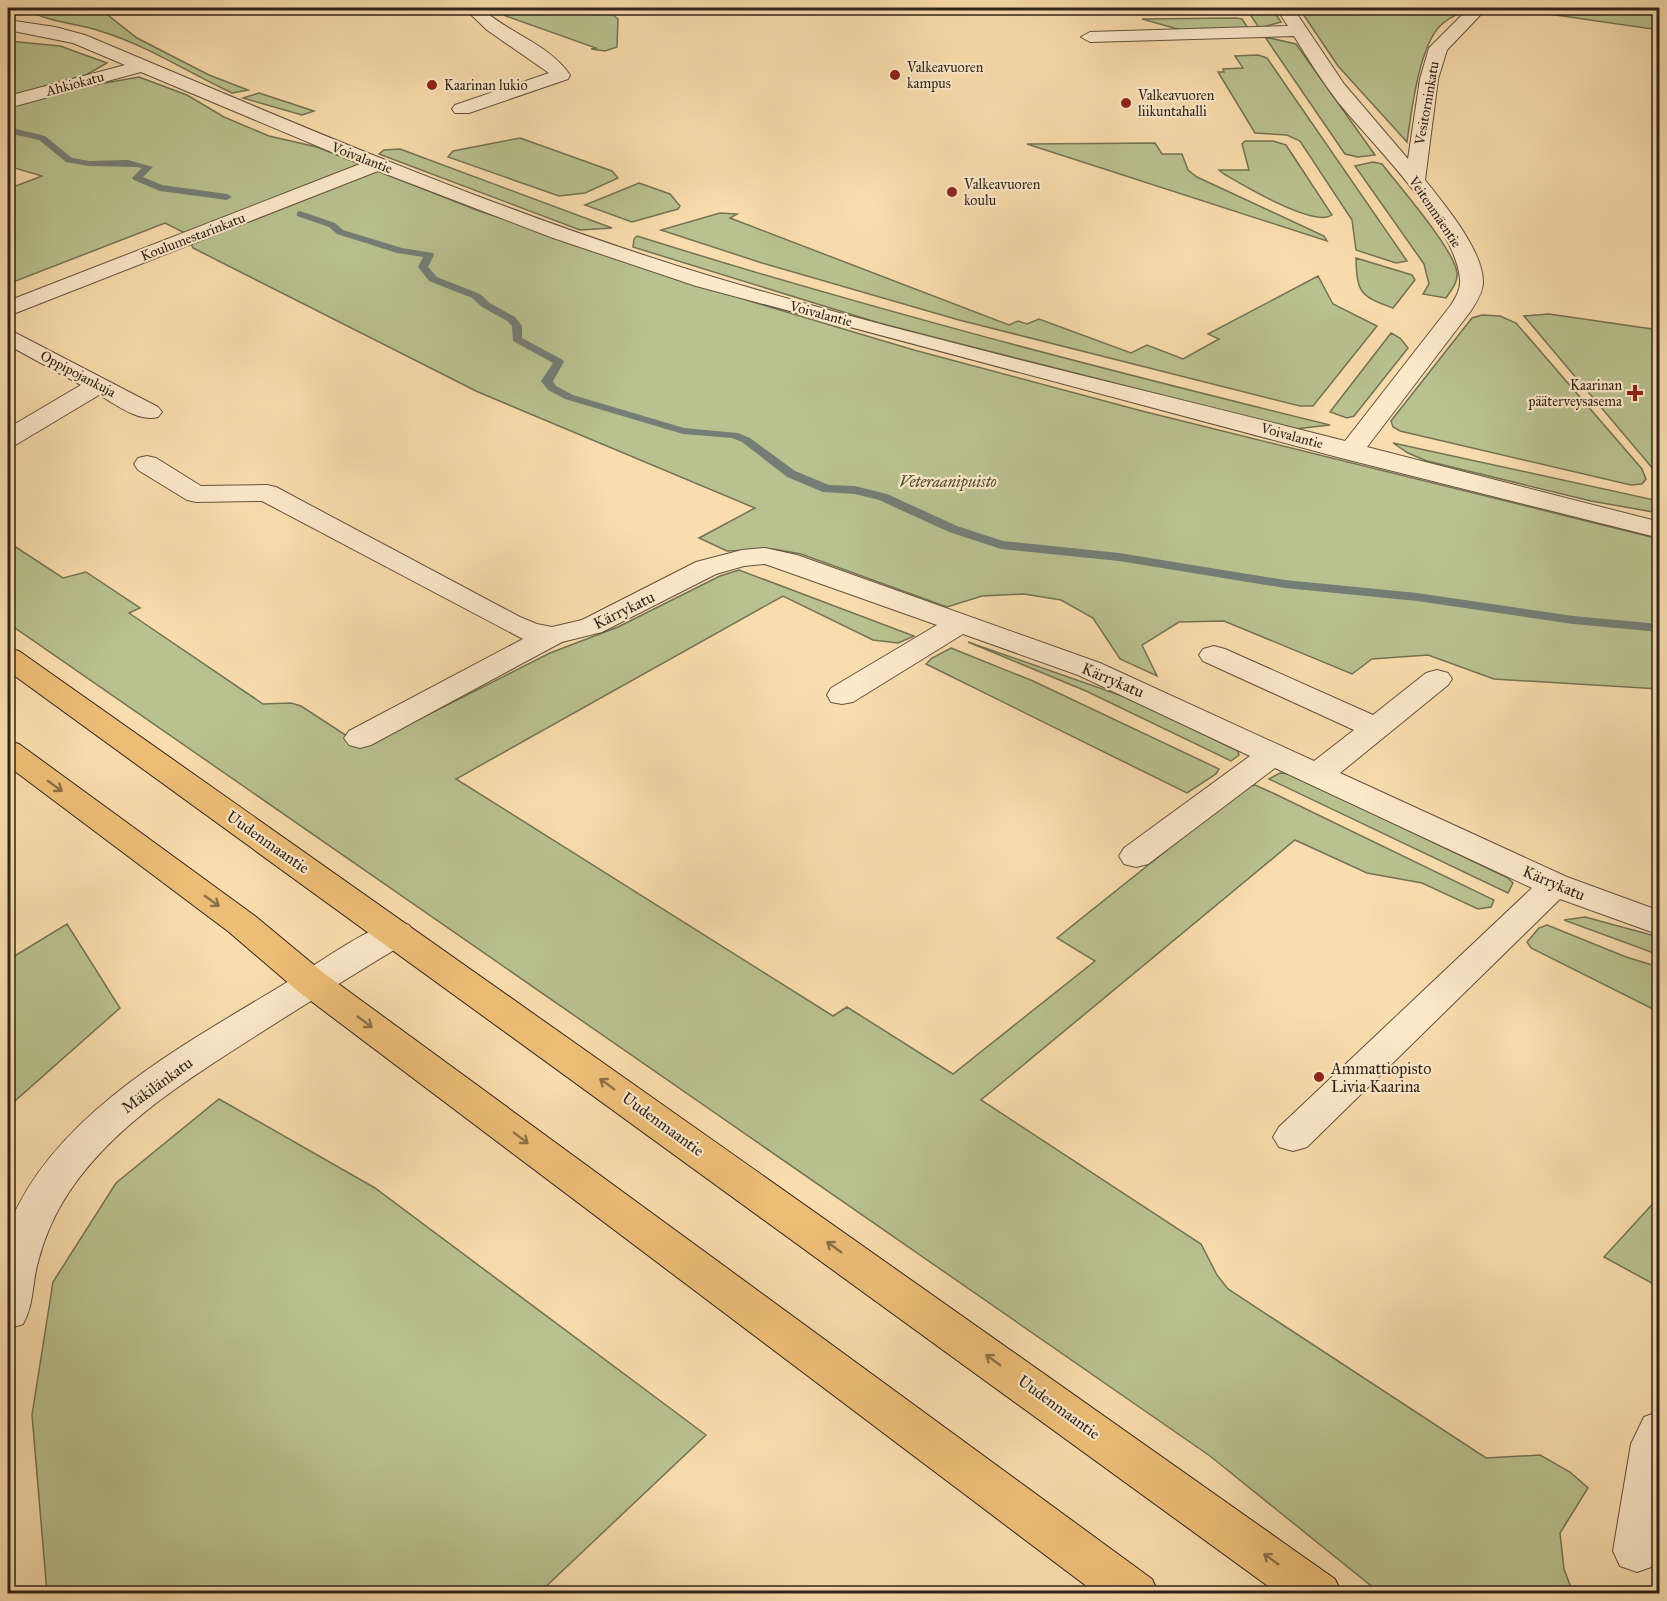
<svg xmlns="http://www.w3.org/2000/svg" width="1667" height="1601" viewBox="0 0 1667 1601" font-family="'IM FELL Great Primer',serif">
	<rect width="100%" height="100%" fill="#faddae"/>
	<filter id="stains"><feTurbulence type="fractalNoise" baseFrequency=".00333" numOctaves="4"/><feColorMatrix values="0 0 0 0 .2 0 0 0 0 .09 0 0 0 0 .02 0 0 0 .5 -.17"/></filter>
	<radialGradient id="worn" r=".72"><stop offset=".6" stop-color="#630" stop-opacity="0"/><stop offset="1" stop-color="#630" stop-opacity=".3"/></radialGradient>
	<path fill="#b9c28f" stroke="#747255" stroke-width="1.5" d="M 25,8 L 99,8 L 137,38 L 209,75 L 248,90 L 232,93 C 189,73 148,46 103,32 C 79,23 46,23 25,8 Z
		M 492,8 L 604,8 L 618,19 L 617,47 L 605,51 L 591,49 L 596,48 L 506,16 Z
		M 1246,8 L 1273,10 L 1281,22 L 1259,28 Z
		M 1299,8 L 1469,8 C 1460,13 1448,18 1441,25 C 1419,45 1411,114 1407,142 L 1338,66 Z
		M 1507,8 L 1659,8 L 1659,30 Z
		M 1236,18 L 1242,19 L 1248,28 L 1181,30 L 1142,19 Z
		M 1265,37 L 1296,44 L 1375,155 L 1358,157 L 1345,154 Z
		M 8,41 L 60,46 L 107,63 L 86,75 L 8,97 Z
		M 1258,55 L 1267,58 L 1407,261 L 1396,263 L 1356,250 L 1352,220 L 1300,141 L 1287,135 L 1255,133 L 1218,72 L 1224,72 L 1223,69 L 1243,68 L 1235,56 Z
		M 139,77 L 187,95 L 224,117 L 269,136 L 317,147 L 479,211 L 753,302 L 914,350 L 1142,411 L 1659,539 L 1659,689 L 1494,679 L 1428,655 L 1372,659 L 1352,674 L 1224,621 L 1179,622 L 1142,645 L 1157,676 L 1120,659 L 1093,618 L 1061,600 L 1024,594 L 982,596 L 947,607 L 801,554 L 773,549 L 727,551 L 699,538 L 755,508 L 478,392 L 193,248 L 185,233 L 165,223 L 8,284 L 8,186 L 13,187 L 42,176 L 8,166 L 8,107 L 71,89 Z
		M 259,93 L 314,111 L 302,115 L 243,98 Z
		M 520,138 L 612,171 L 618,178 L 585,193 L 559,196 L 448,157 L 453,151 Z
		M 1245,141 L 1273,141 L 1286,145 L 1332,215 C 1314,228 1243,185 1224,174 L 1219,170 L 1249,170 L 1242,144 Z
		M 1155,143 L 1162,154 L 1182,154 L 1188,170 L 1197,177 L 1324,236 L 1327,241 L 1027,144 Z
		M 400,149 L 612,228 L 580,230 L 379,154 L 384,150 Z
		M 1373,162 L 1382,164 C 1398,185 1455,250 1457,273 C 1458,283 1451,290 1446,298 L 1423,294 L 1429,284 L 1424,264 L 1355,166 Z
		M 639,183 L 670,194 L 680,206 L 678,209 L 632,222 L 585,205 Z
		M 720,213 L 737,214 L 730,218 L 1009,325 L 1018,321 L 1027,324 L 1039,319 L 1131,353 L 1147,345 L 1183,359 L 1219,339 L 1208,334 L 1318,276 L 1333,304 L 1377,326 L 1313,406 L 1300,406 L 959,320 L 762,263 L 661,230 Z
		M 637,236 C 866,308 1098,368 1330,425 L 1295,429 L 879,323 L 633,247 L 634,239 Z
		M 1356,258 L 1412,275 L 1415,280 L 1393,308 C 1359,296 1357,292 1356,258 Z
		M 1549,314 L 1659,330 L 1659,476 L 1524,316 Z
		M 1482,315 L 1500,316 L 1516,323 L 1642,469 L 1646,479 L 1642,484 L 1631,485 L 1400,431 L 1393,427 L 1391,421 L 1472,318 Z
		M 1391,333 L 1400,338 L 1408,348 L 1354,416 L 1347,418 L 1330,412 Z
		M 1393,443 L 1659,501 L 1659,513 L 1591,501 L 1427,461 L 1408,453 Z
		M 8,542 L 63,578 L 86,572 L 140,608 L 129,613 L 263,704 L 291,703 L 301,706 L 353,740 L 378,740 L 550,653 L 618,627 L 720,576 L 739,570 L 914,636 L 898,643 L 873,640 L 783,596 L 456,779 L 833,1016 L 847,1007 L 953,1074 L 1095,961 L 1057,938 L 1246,787 L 1255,785 L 1275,794 L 1494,900 L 1491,907 L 1478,909 L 1422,883 L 1367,873 L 1295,840 L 981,1100 L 1201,1244 L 1217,1275 L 1228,1289 L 1486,1458 L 1540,1455 L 1570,1472 L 1588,1488 L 1560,1533 L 1564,1569 L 1573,1593 L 1380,1593 L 1210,1456 L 8,623 Z
		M 968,642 L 1131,699 L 1238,751 L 1239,755 L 1231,761 L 1086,691 Z
		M 951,648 L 1033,681 L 1219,769 L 1216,774 L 1187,793 L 926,664 L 932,658 Z
		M 1280,773 L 1290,774 L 1508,878 L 1513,883 L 1508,893 L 1269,779 Z
		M 1585,917 L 1659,937 L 1659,955 L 1564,920 Z
		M 67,924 L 120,1008 L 8,1107 L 8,960 Z
		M 1547,925 L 1626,957 L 1659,967 L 1659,1012 L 1531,948 L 1527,942 L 1539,928 Z
		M 219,1099 L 375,1188 L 706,1435 L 539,1593 L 47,1593 L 32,1415 L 53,1282 L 116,1183 Z
		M 1659,1197 L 1659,1287 L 1604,1257 Z"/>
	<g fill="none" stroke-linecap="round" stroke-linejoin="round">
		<path fill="#747e77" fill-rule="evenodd" d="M 8,127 L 45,136 L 72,158 L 89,161 L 128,160 L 153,167 L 143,177 L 162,185 L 227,194 L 232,197 L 227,200 L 160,191 L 134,180 L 132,178 L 142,168 L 137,167 L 89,166 L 66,162 L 39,140 L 8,133 Z
			M 300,211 L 335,223 L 343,230 L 402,248 L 433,253 L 434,255 L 428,267 L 437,277 L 480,294 L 490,303 L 515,317 L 522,326 L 522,338 L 563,360 L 564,362 L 553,381 L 556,386 L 573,395 L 684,428 L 738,433 L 750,438 L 795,471 L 829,485 L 855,486 L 887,494 L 957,526 L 1003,541 L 1119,553 L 1285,580 L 1417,593 L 1573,616 L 1660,624 L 1660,632 L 1573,624 L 1417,601 L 1285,588 L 1119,561 L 1001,549 L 949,532 L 879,500 L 855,494 L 823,492 L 787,477 L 742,442 L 732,438 L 683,434 L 565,399 L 548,390 L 541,381 L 553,363 L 513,341 L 512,326 L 507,321 L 482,307 L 472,298 L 429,281 L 418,267 L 423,257 L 397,253 L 337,234 L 329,227 L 297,216 L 297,212 Z"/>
		<defs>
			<path id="minor" d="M 464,8 L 481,8 C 508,33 549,44 570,75 L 568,79 L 469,113 L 455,113 L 452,109 L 455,105 L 549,73 L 487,30 Z
				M 1276,8 L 1293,8 L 1344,84 L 1408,159 L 1420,79 L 1429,48 L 1469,8 L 1487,8 L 1447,50 L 1438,79 L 1425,180 C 1444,204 1483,250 1483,282 C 1483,292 1476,303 1470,312 L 1367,447 L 1660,522 L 1660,538 L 1341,458 L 696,286 L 553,238 L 378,171 L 8,316 L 8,301 L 360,164 L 141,72 L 8,108 L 8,96 L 125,65 L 73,43 L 8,30 L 8,20 L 55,27 L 85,35 C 292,122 498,212 713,277 C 921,339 1134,387 1345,441 L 1451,305 C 1456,297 1461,289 1460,279 C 1455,224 1373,145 1338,102 C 1322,81 1308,59 1294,36 L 1090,42 L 1081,37 L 1090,32 L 1288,26 Z
				M 8,329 L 158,407 L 162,412 L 158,417 C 138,422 117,405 99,395 L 17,444 L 8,447 L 8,428 L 81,385 L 8,345 Z
				M 147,456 L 156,458 L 201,486 L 267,485 L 276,487 L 520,617 L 537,624 L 552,627 L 582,620 L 696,562 L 742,550 L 765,548 L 797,555 L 1100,663 L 1314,761 L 1354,730 L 1203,661 L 1199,655 L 1203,649 L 1214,646 L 1225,649 L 1373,715 L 1426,673 L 1437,670 L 1448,673 L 1452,679 L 1448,685 L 1340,773 L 1567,877 L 1660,911 L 1660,935 L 1560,899 L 1307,1147 L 1293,1151 L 1279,1147 L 1273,1137 L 1279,1127 L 1532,888 L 1275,768 L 1148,864 L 1136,867 L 1124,864 L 1119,856 L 1124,848 L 1250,756 L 1078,675 L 963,634 L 853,702 L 842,704 L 831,702 L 827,695 L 831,688 L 937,625 L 765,564 L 744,566 L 716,574 L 602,632 L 562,642 L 371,745 L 360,748 L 349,745 L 344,738 L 349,731 L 523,639 L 262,501 L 196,502 L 187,500 L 138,470 L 134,464 L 138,458 Z
				M 396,921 L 409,925 L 414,933 L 409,941 C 358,972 307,1003 257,1035 C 190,1078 114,1124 69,1192 C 55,1213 44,1238 38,1262 C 32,1283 34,1305 23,1324 L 8,1329 C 8,1302 2,1243 11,1221 C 59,1109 191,1041 289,981 C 321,962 361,931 396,921 Z
				M 1660,1411 L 1660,1554 L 1654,1566 L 1637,1572 L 1620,1566 L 1613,1551 L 1631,1444 L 1644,1417 Z"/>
			<path id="major" d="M 8,648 L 19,651 L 1335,1579 L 1342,1594 L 1279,1594 L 8,671 Z
				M 8,741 L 19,744 L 255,916 L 325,974 L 1152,1579 L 1159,1594 L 1097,1594 L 299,992 L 229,932 L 8,766 Z"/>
		</defs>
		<use href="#minor" stroke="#625240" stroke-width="2"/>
		<use href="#major" stroke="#30231b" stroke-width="2"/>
		<use href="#minor" fill="#fce9ca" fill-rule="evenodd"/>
		<use href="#major" fill="#edbe77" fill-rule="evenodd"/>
	</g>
	<defs><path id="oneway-shaft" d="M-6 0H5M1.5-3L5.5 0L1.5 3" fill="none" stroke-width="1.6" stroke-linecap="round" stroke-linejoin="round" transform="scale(1.5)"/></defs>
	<g stroke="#8e7049">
		<use href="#oneway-shaft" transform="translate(55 786) rotate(36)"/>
		<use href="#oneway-shaft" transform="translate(212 901) rotate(36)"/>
		<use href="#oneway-shaft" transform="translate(365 1022) rotate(37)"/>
		<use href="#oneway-shaft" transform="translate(607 1084) rotate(-144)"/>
		<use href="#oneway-shaft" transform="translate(521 1138) rotate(37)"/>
		<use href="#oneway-shaft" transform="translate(834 1247) rotate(-144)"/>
		<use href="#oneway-shaft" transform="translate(993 1360) rotate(-144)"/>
		<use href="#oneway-shaft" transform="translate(1271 1559) rotate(-144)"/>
	</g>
	<g fill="#8f2418" stroke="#fce9ca" stroke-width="2">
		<circle cx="895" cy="75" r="6"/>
		<circle cx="432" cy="85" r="6"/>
		<circle cx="1126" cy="103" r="6"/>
		<circle cx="952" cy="192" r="6"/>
		<path d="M1632 384h6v6h6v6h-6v6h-6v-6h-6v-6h6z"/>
		<circle cx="1319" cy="1077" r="6"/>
	</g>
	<g text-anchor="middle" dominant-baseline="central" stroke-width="4.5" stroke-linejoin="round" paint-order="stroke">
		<g font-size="14" fill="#30231b" stroke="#fce9ca" text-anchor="start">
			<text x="907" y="67">Valkeavuoren<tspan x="907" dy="16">kampus</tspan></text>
			<text x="444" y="85">Kaarinan lukio</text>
			<text x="1138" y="95">Valkeavuoren<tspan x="1138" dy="16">liikuntahalli</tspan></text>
			<text x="964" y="184">Valkeavuoren<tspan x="964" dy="16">koulu</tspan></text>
			<text x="1622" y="385" text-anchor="end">Kaarinan<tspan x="1622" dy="16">pääterveysasema</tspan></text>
		</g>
		<g font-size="14" fill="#30231b" stroke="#fce9ca">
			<text transform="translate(75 84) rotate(-15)">Ahkiokatu</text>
			<text transform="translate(1427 103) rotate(-80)">Vesitorninkatu</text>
			<text transform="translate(362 158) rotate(21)">Voivalantie</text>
			<text transform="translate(1435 212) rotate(56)">Veitenmäentie</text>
			<text transform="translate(193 237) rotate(-21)">Koulumestarinkatu</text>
			<text transform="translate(821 314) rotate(15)">Voivalantie</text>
			<text transform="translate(78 374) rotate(28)">Oppipojankuja</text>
			<text transform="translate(1292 436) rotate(15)">Voivalantie</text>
		</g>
		<g font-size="16" font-style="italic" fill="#524b38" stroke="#fce9ca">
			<text x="948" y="481">Veteraanipuisto</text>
		</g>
		<g font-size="16" fill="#30231b" stroke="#fce9ca">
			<text transform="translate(624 610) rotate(-26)">Kärrykatu</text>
			<text transform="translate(1113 680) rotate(23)">Kärrykatu</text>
			<text transform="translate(268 842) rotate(35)">Uudenmaantie</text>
			<text transform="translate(1554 883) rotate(23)">Kärrykatu</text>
			<text transform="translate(157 1085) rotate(-36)">Mäkilänkatu</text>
			<text transform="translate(663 1124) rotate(36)">Uudenmaantie</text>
			<text transform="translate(1059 1407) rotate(36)">Uudenmaantie</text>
		</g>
		<g font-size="16" fill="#30231b" stroke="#fce9ca" text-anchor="start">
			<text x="1331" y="1068">Ammattiopisto<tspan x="1331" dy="18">Livia Kaarina</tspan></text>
		</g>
	</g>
	<rect width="1667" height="1601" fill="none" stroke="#faddae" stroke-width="30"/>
	<rect x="9" y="9" width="1649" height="1583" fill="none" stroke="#30231b" stroke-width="3"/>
	<rect x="15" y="15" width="1637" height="1571" fill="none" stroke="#30231b" stroke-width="1.5"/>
	<rect width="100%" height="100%" filter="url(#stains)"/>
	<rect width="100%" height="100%" fill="url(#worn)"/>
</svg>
